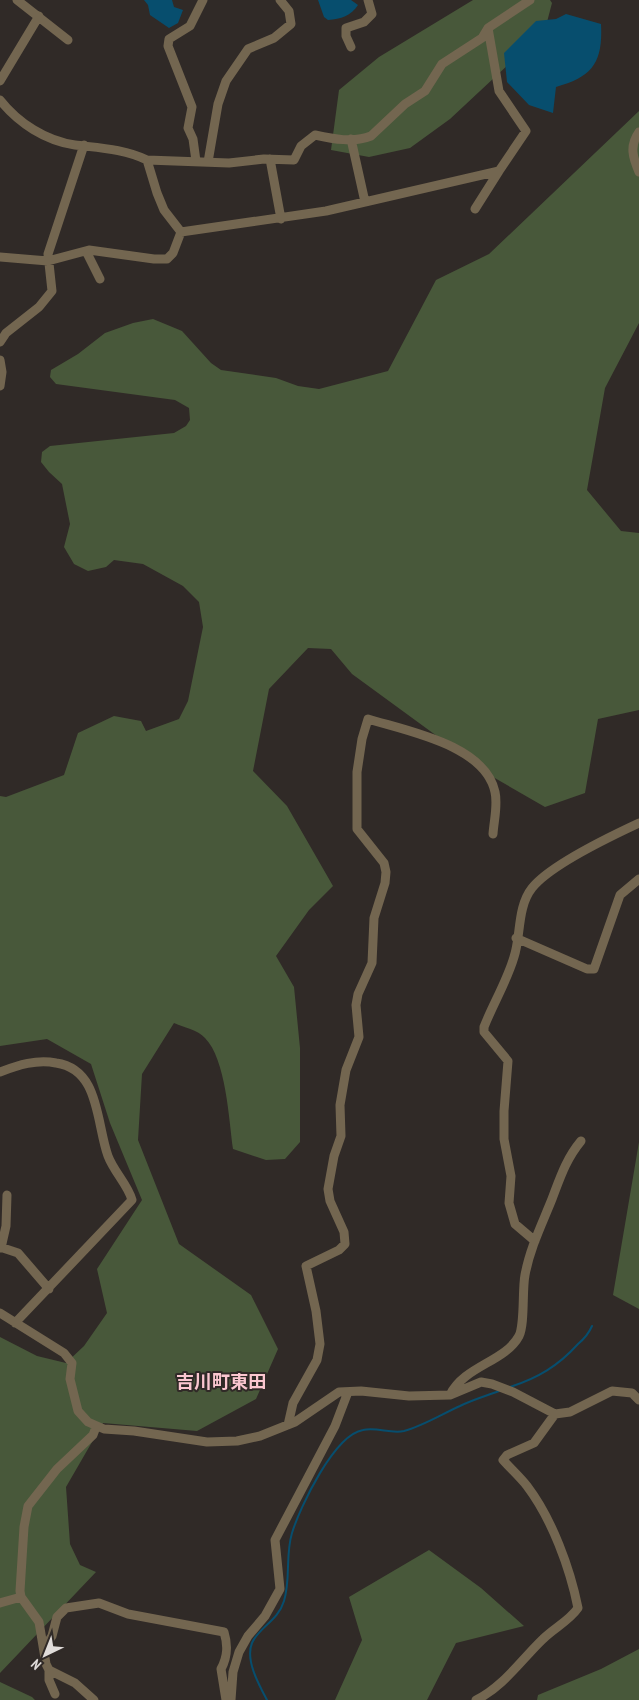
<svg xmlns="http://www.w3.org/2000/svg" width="639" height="1700" viewBox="0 0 639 1700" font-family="'PT Sans Narrow','Noto Sans JP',sans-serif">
	<rect width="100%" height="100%" fill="#302a27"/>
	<path fill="#48583a" d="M 473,0 L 550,0 L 552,3 L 547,22 L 523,51 L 450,119 L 410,148 L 369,157 L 331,150 L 339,90 L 379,57 Z
		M 639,111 L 639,323 L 605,388 L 587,490 L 621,531 L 639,533 L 639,710 L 598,719 L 585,793 L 545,807 L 493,777 L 352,674 L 331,649 L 308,648 L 269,689 L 253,771 L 287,806 L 333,886 L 309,910 L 276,956 L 294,987 L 300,1048 L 300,1142 L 285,1159 L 266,1160 L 233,1149 C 229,1120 226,1059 205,1038 C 198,1030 183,1027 174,1023 L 142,1074 L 138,1140 L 179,1244 L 251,1295 L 278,1349 L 256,1399 L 197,1431 L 103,1423 L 66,1487 L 70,1544 L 80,1565 L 96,1572 L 0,1673 L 0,1337 L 37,1356 L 66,1363 L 84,1346 L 107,1313 L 97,1269 L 142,1200 L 110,1123 L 91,1064 L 47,1039 L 0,1046 L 0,796 L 6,797 L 64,775 L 78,733 L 114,716 L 141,721 L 146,731 L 179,719 L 188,701 L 203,627 L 199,602 L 183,586 L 143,564 L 114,560 L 106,567 L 88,571 L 74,564 L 64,547 L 70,524 L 62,484 L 49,472 L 41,462 L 42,452 L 50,446 L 174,433 L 186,426 L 190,420 L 189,408 L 175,400 L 56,384 L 50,377 L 51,370 L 78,354 L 105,333 L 133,323 L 153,319 L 182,331 L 211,363 L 221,370 L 276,378 L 298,386 L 319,389 L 388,371 L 436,280 L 489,254 Z
		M 639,1142 L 639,1309 L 613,1295 Z
		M 429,1550 L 481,1588 L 524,1626 L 456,1643 L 427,1700 L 335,1700 L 362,1640 L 349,1597 Z
		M 639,1649 L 639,1700 L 537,1700 L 538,1695 L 601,1669 Z
		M 0,1682 L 32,1697 L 35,1700 L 0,1700 Z"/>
	<path fill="#074e6e" d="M 144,0 L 172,0 L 174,7 L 183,10 L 178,23 L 169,28 L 150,15 L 148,5 Z
		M 318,0 L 351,0 L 358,5 C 351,16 341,19 328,20 L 324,17 Z
		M 566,14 L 601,24 C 603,62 593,77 556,87 L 553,113 L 529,105 L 507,82 L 504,53 L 536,21 L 556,19 Z"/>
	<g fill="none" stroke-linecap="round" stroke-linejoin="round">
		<path stroke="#074e6e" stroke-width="2" d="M 510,1387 C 538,1378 558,1366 578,1344 C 584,1339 589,1333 592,1326
			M 267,1700 C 259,1685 245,1660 252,1643 C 259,1627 278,1621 284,1601 C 291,1578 285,1556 292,1533 C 300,1507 334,1435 363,1430 C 377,1427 391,1434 404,1431 C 423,1426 442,1414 460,1406 C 472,1400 486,1396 499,1391"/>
		<path stroke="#736650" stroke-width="9" d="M 17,0 L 68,40
			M 351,47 L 346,36 L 346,28 L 364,22 L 372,14 L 368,0
			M 0,81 L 39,16
			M 0,100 C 18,123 46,141 75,145 C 100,148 125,149 147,160 L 157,193 L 164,210 L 181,232 L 326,211 L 499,171 L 526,131 L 499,91 L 488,28 L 530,0
			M 639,132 C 629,146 633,158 639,172
			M 351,139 L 365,202
			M 270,159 L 281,219
			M 147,160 L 229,163 L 264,159 L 294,160 L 301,146 L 315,135 C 333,139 354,143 371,136 L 405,104 L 425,91 L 442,64 L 482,38 L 488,28
			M 196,161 L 193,139 L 188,128 L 192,107 L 168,46 L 169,39 L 190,26 L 203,0
			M 208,162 L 218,104 L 226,81 L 248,49 L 274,38 L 291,24 L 289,11 L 280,0
			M 475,209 L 499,171
			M 86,251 L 100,279
			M 0,257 L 48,261 L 89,250 L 154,259 L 167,259 L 173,253 L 181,232
			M 0,342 L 6,333 L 39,307 L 52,291 L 48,254 L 84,145
			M 0,360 L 2,372 L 0,386
			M 516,938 L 587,969 L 594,969 L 620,895 L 639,879
			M 0,1072 C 18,1065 37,1059 56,1063 C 100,1069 96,1123 108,1156 C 114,1172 128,1185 132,1200 L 15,1323
			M 535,1241 L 515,1224 L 509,1203 L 511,1176 L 504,1139 L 504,1111 L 508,1061 L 484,1032 L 484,1027 C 493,1004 507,981 514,957 C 521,936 517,907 532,888 C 550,865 611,836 639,823
			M 0,1247 L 18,1253 L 49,1289
			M 1,1248 L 6,1226 L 7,1195
			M 0,1313 L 64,1353 L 72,1363 L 70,1379 L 78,1411 L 88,1422 L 104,1429 L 134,1431 L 207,1442 L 237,1441 L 260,1436 L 295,1422 L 339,1392 L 361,1391 L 409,1396 L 450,1395 L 481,1382 L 492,1384 L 513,1392 L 555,1414 L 570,1412 L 612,1391 L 632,1393 L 639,1400
			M 450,1395 C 464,1366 505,1362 519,1336 C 525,1324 522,1290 525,1275 C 530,1248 542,1224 552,1199 C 560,1178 566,1159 581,1141
			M 288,1425 L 293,1403 L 317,1360 L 320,1344 L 316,1311 L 306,1266 L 339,1250 L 345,1244 L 344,1232 L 330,1201 L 328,1189 L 334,1156 L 341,1136 L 340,1105 L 346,1070 L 359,1037 L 356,1005 L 358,994 L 372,963 L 374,918 L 385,883 L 386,872 L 384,863 L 357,829 L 357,772 L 362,739 L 368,719 C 407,731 485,745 495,792 C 498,805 494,820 493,834
			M 0,1603 L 21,1597
			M 44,1648 L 52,1636 L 57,1617 L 66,1608 L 99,1603 L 128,1614 L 224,1632 C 228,1645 228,1656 221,1669 L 226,1700
			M 49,1670 L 49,1680 L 55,1694
			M 94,1700 L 75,1683 L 49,1670 L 46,1664 L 39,1622 L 21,1597 L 20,1591 L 24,1527 L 28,1506 L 57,1469 L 93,1435 L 96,1427
			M 231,1700 L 233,1672 L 239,1652 L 248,1636 L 265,1616 L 280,1589 L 275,1540 L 335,1426 L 348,1392
			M 476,1700 C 503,1687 522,1659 543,1639 C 554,1628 569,1621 578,1608 C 570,1568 552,1519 527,1486 C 520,1477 511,1469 503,1460 L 507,1455 L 534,1443 L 555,1414"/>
	</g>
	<g text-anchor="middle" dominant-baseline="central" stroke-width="4" stroke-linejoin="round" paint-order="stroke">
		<g font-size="18" font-weight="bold" fill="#fac6cf" stroke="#302a27">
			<text x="221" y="1381">吉川町東田</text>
		</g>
	</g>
	<g transform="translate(45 1655) rotate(223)" stroke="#302a27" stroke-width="4" paint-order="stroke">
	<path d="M0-4L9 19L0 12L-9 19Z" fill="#e0dcda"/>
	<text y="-8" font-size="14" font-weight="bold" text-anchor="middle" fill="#e0dcda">N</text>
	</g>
</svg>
